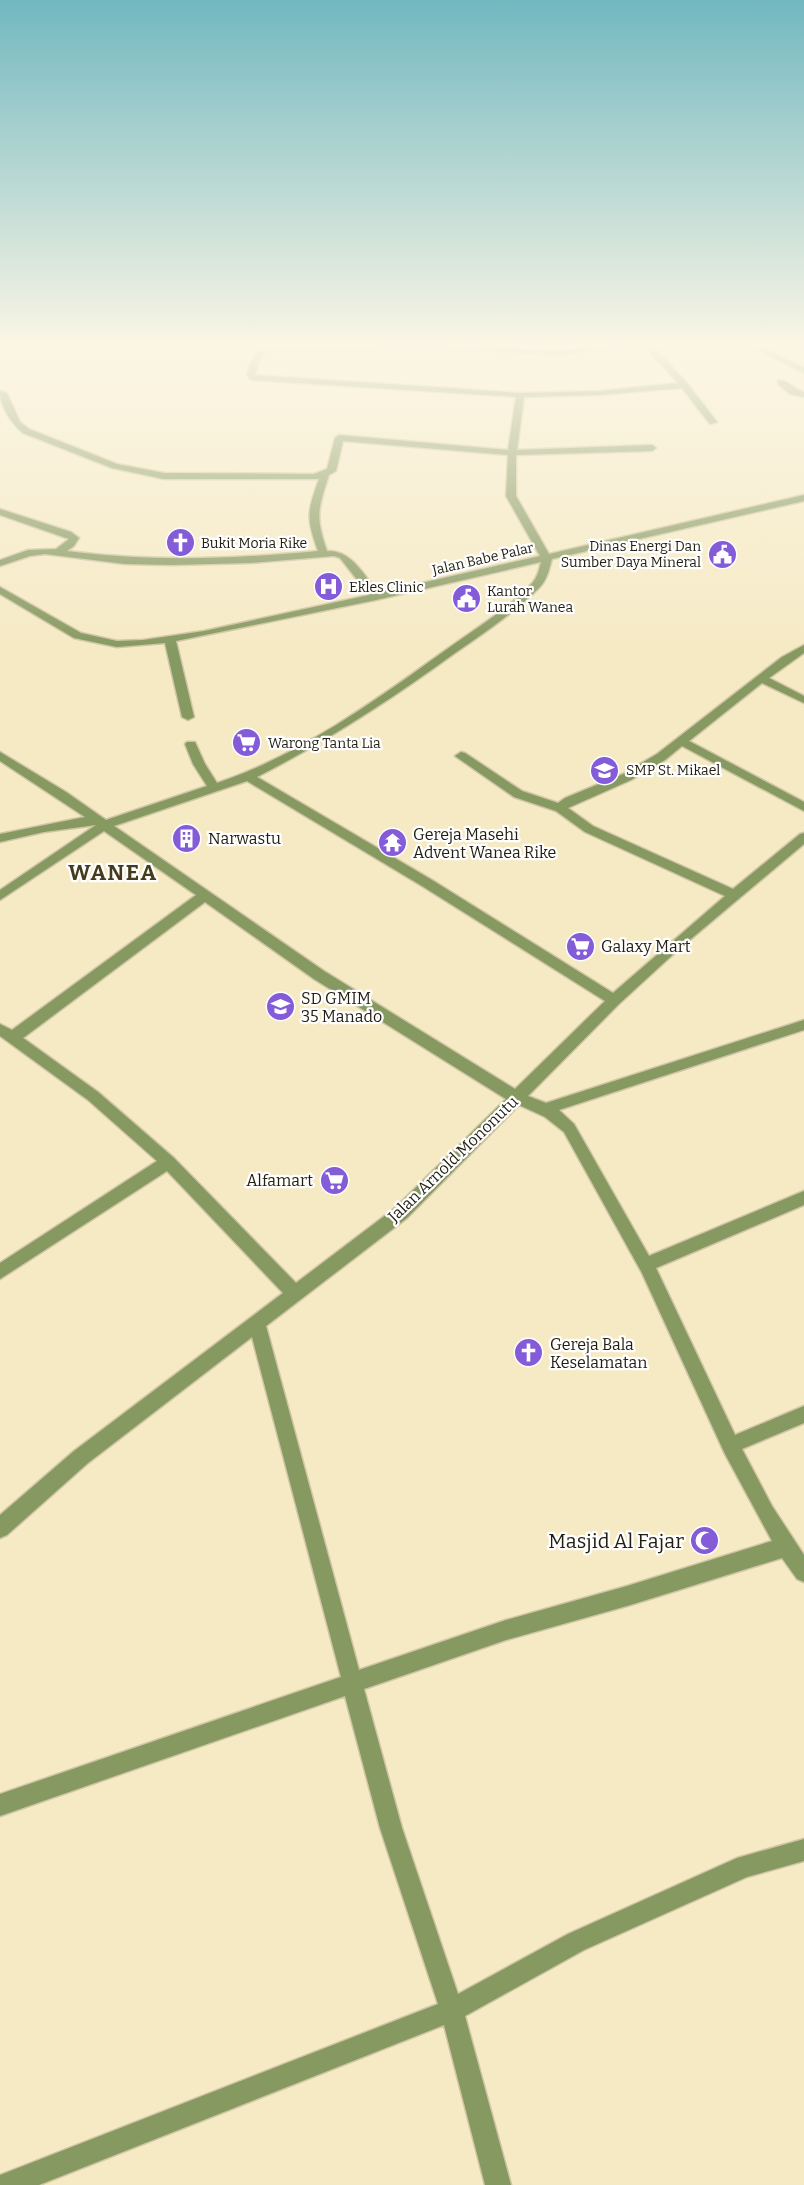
<svg xmlns="http://www.w3.org/2000/svg" width="804" height="2185" viewBox="0 0 804 2185" font-family="Bitter,serif">
	<rect width="100%" height="100%" fill="#f6eac5"/>
	<g fill="none" stroke-linecap="round" stroke-linejoin="round">
		<defs>
			<path id="minor" d="M 264,345 L 452,345 L 558,351 L 612,345 L 642,345 L 558,355 L 441,349 L 267,350 L 259,362 L 255,375 L 520,393 L 600,391 L 678,383 L 643,345 L 652,345 L 687,383 L 717,422 L 710,424 L 682,388 L 600,395 L 524,397 L 517,450 L 652,445 L 656,448 L 652,451 L 516,455 L 516,496 L 549,554 L 804,495 L 804,501 L 552,559 C 549,570 547,580 539,588 C 514,613 484,633 455,653 C 392,699 327,741 257,777 L 432,880 L 613,993 L 725,896 L 585,832 L 556,811 L 514,797 L 455,756 L 461,752 L 465,753 L 522,791 L 558,803 L 565,798 L 623,774 L 657,754 L 782,657 L 804,645 L 804,653 L 769,678 L 804,696 L 804,703 L 762,683 L 689,741 L 804,802 L 804,811 L 682,746 L 665,760 L 631,780 L 568,808 L 593,826 L 733,889 L 800,834 L 804,833 L 804,844 L 679,949 L 619,1004 L 528,1096 L 546,1103 L 804,1020 L 804,1030 L 559,1110 L 574,1124 L 649,1256 L 804,1191 L 804,1205 L 656,1268 L 735,1435 L 804,1406 L 804,1423 L 742,1449 L 772,1506 L 804,1555 L 804,1582 L 797,1579 L 782,1558 L 627,1606 L 506,1640 L 364,1689 L 402,1828 L 458,1994 L 568,1934 L 737,1858 L 804,1839 L 804,1861 L 747,1877 L 584,1950 L 465,2016 L 511,2185 L 485,2185 L 444,2025 L 39,2185 L 0,2185 L 0,2175 L 438,2004 L 380,1828 L 345,1696 L 0,1816 L 0,1794 L 341,1677 L 252,1337 L 88,1463 L 7,1535 L 0,1538 L 0,1515 L 74,1451 L 283,1293 L 167,1171 L 0,1279 L 0,1263 L 157,1161 L 88,1100 L 0,1036 L 0,1024 L 12,1030 L 196,895 L 104,831 L 0,900 L 0,890 L 96,825 L 44,832 L 0,842 L 0,834 L 85,817 L 0,761 L 0,752 L 66,792 L 106,820 L 207,786 L 193,764 L 185,744 L 187,742 L 195,742 L 205,764 L 217,783 C 301,755 379,698 450,647 C 476,628 511,607 533,582 C 538,576 539,569 541,562 L 376,600 L 176,641 L 194,717 L 188,720 L 182,717 L 165,643 L 117,647 L 74,638 L 0,594 L 0,587 L 81,633 L 117,641 L 143,640 L 204,631 L 369,595 L 340,558 L 334,556 L 250,563 L 171,565 L 125,564 L 45,554 L 30,556 L 0,566 L 0,560 L 28,550 L 56,549 L 69,539 L 0,515 L 0,509 L 71,532 L 79,538 L 74,546 L 67,551 C 154,562 231,559 318,551 C 306,518 307,512 319,479 L 164,479 L 112,468 L 23,433 C 11,423 0,406 0,391 L 7,393 L 20,422 L 29,429 L 117,464 L 164,473 L 314,474 L 327,469 L 335,438 L 339,435 L 508,450 L 516,397 L 251,380 L 247,375 C 250,363 254,353 264,345 ZM 343,441 L 508,455 L 506,496 L 540,556 L 378,593 C 365,576 351,549 327,551 C 315,516 318,509 329,475 L 336,471 ZM 247,781 L 422,886 L 605,1001 L 515,1089 L 324,971 L 114,826 ZM 205,902 L 314,979 L 506,1099 L 395,1208 L 296,1283 L 174,1158 L 98,1092 L 23,1038 ZM 519,1105 L 545,1117 L 564,1132 L 642,1273 L 725,1454 L 772,1541 L 627,1586 L 506,1620 L 359,1670 L 266,1326 L 407,1218 Z
				M 747,345 L 758,345 L 804,368 L 804,373 Z
				M 778,380 C 787,379 795,390 804,392 L 804,397 L 790,394 L 778,384 Z"/>
		</defs>
		<use href="#minor" stroke="#d0c5a4" stroke-width="3"/>
		<use href="#minor" fill="#869961" fill-rule="evenodd"/>
	</g>
	<linearGradient id="sky" x2="0" y2="1"><stop stop-color="#72b8c0"/><stop offset="0.53" stop-color="#fbf6e5"/><stop offset="1" stop-color="#fbf6e5" stop-opacity="0"/></linearGradient>
	<rect width="804" height="651" fill="url(#sky)"/>
	<defs>
		<symbol id="church-disc" viewBox="-11 -11 22 22"><circle r="9.5" fill="#845cd7" stroke="#fff"/><path d="M-1.2-6h2.4v3.5h3.3v2.4h-3.3V6h-2.4V-.1h-3.3v-2.4h3.3Z" fill="#fff"/></symbol>
		<symbol id="civic-disc" viewBox="-11 -11 22 22"><circle r="9.5" fill="#845cd7" stroke="#fff"/><path d="M-.6-6.5H3V-4.5H.6V-3L4-1V1h2V6H-6V1h2V-1L-.6-3ZM-1.2 2.5V6h2.4V2.5Z" fill="#fff"/></symbol>
		<symbol id="hospital-disc" viewBox="-11 -11 22 22"><circle r="9.5" fill="#845cd7" stroke="#fff"/><path d="M-5-5h3v3.5h4V-5h3V5h-3V1.5h-4V5h-3Z" fill="#fff"/></symbol>
		<symbol id="supermarket-disc" viewBox="-11 -11 22 22"><circle r="9.5" fill="#845cd7" stroke="#fff"/><path d="M-6-5.5h2.5l.6 2H6L4.5 2H-2.5L-4.4-4H-6ZM-1.5 3.2a1.3 1.3 0 1 0 .1 0ZM3 3.2a1.3 1.3 0 1 0 .1 0Z" fill="#fff"/></symbol>
		<symbol id="school-disc" viewBox="-11 -11 22 22"><circle r="9.5" fill="#845cd7" stroke="#fff"/><path d="M0-5L7-2L0 1L-7-2ZM-4 1L0 2.5L4 1V4Q0 6-4 4Z" fill="#fff"/></symbol>
		<symbol id="building-disc" viewBox="-11 -11 22 22"><circle r="9.5" fill="#845cd7" stroke="#fff"/><path d="M-4-6H4V6H1V3H-1V6H-4ZM-2.5-4.3h1.7v1.8h-1.7ZM.8-4.3h1.7v1.8H.8ZM-2.5-1h1.7V.8h-1.7ZM.8-1h1.7V.8H.8Z" fill="#fff"/></symbol>
		<symbol id="temple-disc" viewBox="-11 -11 22 22"><circle r="9.5" fill="#845cd7" stroke="#fff"/><path d="M0-6L5-2H3V0L6.5 2.5H4V6H1.5V3h-3V6H-4V2.5H-6.5L-3 0V-2H-5Z" fill="#fff"/></symbol>
		<symbol id="mosque-disc" viewBox="-11 -11 22 22"><circle r="9.5" fill="#845cd7" stroke="#fff"/><path d="M3.5-4.9A6 6 0 1 0 3.5 4.9A5 5 0 1 1 3.5-4.9Z" fill="#fff"/></symbol>
	</defs>
	<g fill-rule="evenodd">
		<use href="#church-disc" x="164" y="526" width="33" height="33"/>
		<use href="#civic-disc" x="706" y="538" width="33" height="33"/>
		<use href="#hospital-disc" x="312" y="570" width="33" height="33"/>
		<use href="#civic-disc" x="450" y="582" width="33" height="33"/>
		<use href="#supermarket-disc" x="230" y="726" width="33" height="33"/>
		<use href="#school-disc" x="588" y="754" width="33" height="33"/>
		<use href="#building-disc" x="170" y="822" width="33" height="33"/>
		<use href="#temple-disc" x="376" y="826" width="33" height="33"/>
		<use href="#supermarket-disc" x="564" y="930" width="33" height="33"/>
		<use href="#school-disc" x="264" y="990" width="33" height="33"/>
		<use href="#supermarket-disc" x="318" y="1164" width="33" height="33"/>
		<use href="#church-disc" x="512" y="1336" width="33" height="33"/>
		<use href="#mosque-disc" x="688" y="1524" width="33" height="33"/>
	</g>
	<g text-anchor="middle" dominant-baseline="central" stroke-width="4.5" stroke-linejoin="round" paint-order="stroke">
		<g font-size="14" fill="#221e10" stroke="#fff" text-anchor="start">
			<text x="201" y="543">Bukit Moria Rike</text>
			<text x="701" y="546" text-anchor="end">Dinas Energi Dan<tspan x="701" dy="16">Sumber Daya Mineral</tspan></text>
			<text x="349" y="587">Ekles Clinic</text>
			<text x="487" y="591">Kantor<tspan x="487" dy="16">Lurah Wanea</tspan></text>
			<text x="268" y="743">Warong Tanta Lia</text>
			<text x="626" y="770">SMP St. Mikael</text>
		</g>
		<g font-size="14" fill="#221e10" stroke="#fff">
			<text transform="translate(483 559) rotate(-13)">Jalan Babe Palar</text>
		</g>
		<g font-size="16" fill="#221e10" stroke="#fff" text-anchor="start">
			<text x="413" y="834">Gereja Masehi<tspan x="413" dy="18">Advent Wanea Rike</tspan></text>
			<text x="208" y="838">Narwastu</text>
			<text x="601" y="946">Galaxy Mart</text>
			<text x="301" y="998">SD GMIM<tspan x="301" dy="18">35 Manado</tspan></text>
			<text x="313" y="1180" text-anchor="end">Alfamart</text>
			<text x="550" y="1344">Gereja Bala<tspan x="550" dy="18">Keselamatan</tspan></text>
		</g>
		<g font-size="16" fill="#221e10" stroke="#fff">
			<text transform="translate(453 1159) rotate(-44)">Jalan Arnold Mononutu</text>
		</g>
		<g font-size="20" fill="#221e10" stroke="#fff" text-anchor="end">
			<text x="684" y="1541">Masjid Al Fajar</text>
		</g>
		<g font-size="22" font-weight="bold" letter-spacing="1.5" fill="#463c1d" stroke="#fff">
			<text x="113" y="872">WANEA</text>
		</g>
	</g>
</svg>
